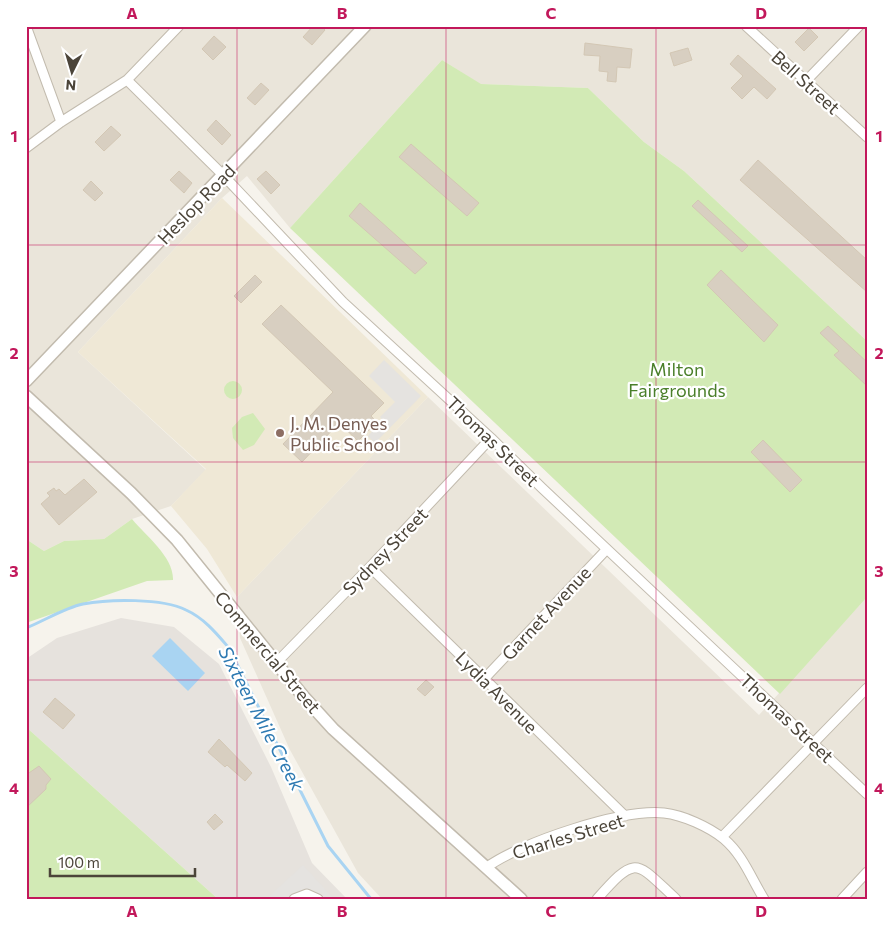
<svg xmlns="http://www.w3.org/2000/svg" width="893" height="925" viewBox="0 0 893 925" font-family="Commissioner,sans-serif">
	<rect width="100%" height="100%" fill="#f6f3ec"/>
	<path fill="#eae5da" d="M 26,26 L 867,26 L 867,341 L 684,171 L 644,142 L 588,88 L 480,84 L 442,60 L 290,228 L 247,176 L 222,198 L 78,352 L 206,470 L 171,506 L 132,519 L 104,539 L 64,541 L 44,551 L 26,539 Z
		M 428,397 L 759,715 L 867,597 L 867,899 L 382,899 L 358,873 L 290,750 L 240,638 L 237,597 Z"/>
	<path fill="#e6e2dd" d="M 121,618 L 174,627 L 219,664 L 271,767 L 312,863 L 347,899 L 218,899 L 26,727 L 26,659 L 57,638 Z"/>
	<path fill="#efe8d6" d="M 222,198 L 428,397 L 237,597 L 207,549 L 171,506 L 206,469 L 78,352 Z"/>
	<path fill="#d2eab5" d="M 442,60 L 481,84 L 588,88 L 644,142 L 684,171 L 867,341 L 867,597 L 780,694 L 290,228 Z
		M224 390a9 9 0 1 1 18 0a9 9 0 1 1-18 0Z
		M 253,413 L 265,429 L 254,445 L 243,450 L 233,438 L 232,428 L 242,417 Z
		M 132,519 C 146,536 174,557 173,580 L 147,581 L 26,623 L 26,539 L 44,551 L 64,541 L 104,539 Z
		M 26,727 L 218,899 L 26,899 Z"/>
	<path fill="#e5e3e0" d="M 384,360 L 421,396 L 375,443 L 368,436 L 383,420 L 380,417 L 395,402 L 369,376 Z
		M 303,865 L 334,899 L 266,899 Z"/>
	<path fill="#a9d4f2" d="M 170,638 L 205,673 L 188,691 L 152,656 Z"/>
	<g fill="none" stroke-linecap="round" stroke-linejoin="round">
		<path stroke="#a9d4f2" stroke-width="3" d="M 26,628 C 44,621 64,608 83,604 C 109,599 162,598 186,610 C 204,618 217,634 229,648 L 328,846 L 371,899"/>
	</g>
	<path fill="#d8cfc1" stroke="#d3c7b4" d="M 313,26 L 321,26 L 325,30 L 312,45 L 303,37 Z
		M 809,28 L 818,37 L 804,51 L 795,42 Z
		M 214,36 L 226,47 L 213,60 L 202,49 Z
		M 585,43 L 632,49 L 630,68 L 617,67 L 616,82 L 607,81 L 608,72 L 599,71 L 600,56 L 584,55 Z
		M 688,48 L 692,60 L 674,66 L 670,53 Z
		M 738,55 L 776,89 L 767,99 L 754,87 L 742,99 L 731,88 L 743,76 L 730,64 Z
		M 261,83 L 269,90 L 255,105 L 247,98 Z
		M 216,120 L 231,135 L 222,145 L 207,130 Z
		M 111,126 L 121,135 L 104,151 L 95,142 Z
		M 411,144 L 479,203 L 467,216 L 399,157 Z
		M 758,160 L 867,260 L 867,292 L 740,180 Z
		M 179,171 L 192,183 L 184,193 L 170,180 Z
		M 266,171 L 280,185 L 271,194 L 257,179 Z
		M 91,181 L 103,193 L 95,201 L 83,190 Z
		M 698,200 L 748,246 L 742,252 L 692,206 Z
		M 360,203 L 427,263 L 415,274 L 349,216 Z
		M 721,270 L 778,325 L 764,342 L 707,285 Z
		M 255,275 L 262,282 L 241,303 L 234,296 Z
		M 281,305 L 384,403 L 371,416 L 377,422 L 358,441 L 339,423 L 302,462 L 283,444 L 333,392 L 262,324 Z
		M 828,326 L 867,362 L 867,386 L 834,355 L 839,351 L 820,333 Z
		M 763,440 L 802,480 L 790,492 L 751,452 Z
		M 84,479 L 97,492 L 59,525 L 41,504 L 50,496 L 47,493 L 54,488 L 56,491 L 59,489 L 65,495 Z
		M 426,680 L 434,687 L 425,696 L 417,689 Z
		M 55,698 L 75,715 L 63,729 L 43,712 Z
		M 219,739 L 252,773 L 245,781 L 227,765 L 225,767 L 208,752 Z
		M 39,766 L 51,779 L 46,785 L 46,789 L 26,808 L 26,775 Z
		M 215,814 L 223,822 L 214,830 L 207,822 Z"/>
	<g fill="none" stroke-linecap="round" stroke-linejoin="round">
		<defs>
			<path id="minor" d="M 26,26 L 61,122
				M 746,26 L 867,137
				M 127,80 L 223,175 L 343,302 L 491,438 L 542,488 L 867,794
				M 805,82 L 859,26
				M 26,148 L 61,122 L 127,80 L 179,26
				M 370,567 L 625,816
				M 277,662 L 370,567 L 491,438
				M 485,678 L 607,549
				M 722,837 L 867,688
				M 487,867 C 522,842 621,809 664,813 C 683,815 709,827 724,839 C 743,855 751,878 764,899
				M 294,899 L 307,894 L 318,899
				M 597,899 C 637,854 635,861 676,899
				M 842,899 L 867,872"/>
			<path id="tertiary" d="M 26,381 L 365,26
				M 26,396 L 131,493 L 177,540 L 303,696 L 333,729 L 521,899"/>
		</defs>
		<use href="#minor" stroke="#c2bbae" stroke-width="11"/>
		<use href="#tertiary" stroke="#c2bbae" stroke-width="14"/>
		<use href="#minor" stroke="#fff" stroke-width="9"/>
		<use href="#tertiary" stroke="#fff" stroke-width="11"/>
	</g>
	<path fill="none" stroke="#c2185b" stroke-width="1" stroke-opacity="0.55" d="M 237,26 L 237,899M 446,26 L 446,899M 656,26 L 656,899M 26,245 L 867,245M 26,462 L 867,462M 26,680 L 867,680"/>
	<circle fill="#8d6e63" stroke="#fff" stroke-width="2" cx="280" cy="433" r="5"/>
	<g text-anchor="middle" dominant-baseline="central" stroke-width="4.5" stroke-linejoin="round" paint-order="stroke">
		<g font-size="18" fill="#4b4439" stroke="#fff">
			<text transform="translate(806 82) rotate(42)">Bell Street</text>
			<text transform="translate(196 204) rotate(-46)">Heslop Road</text>
			<text transform="translate(493 441) rotate(44)">Thomas Street</text>
			<text transform="translate(385 551) rotate(-46)">Sydney Street</text>
			<text transform="translate(546 613) rotate(-47)">Garnet Avenue</text>
			<text transform="translate(268 652) rotate(50)">Commercial Street</text>
			<text transform="translate(497 692) rotate(45)">Lydia Avenue</text>
			<text transform="translate(787 718) rotate(43)">Thomas Street</text>
			<text transform="translate(568 836) rotate(-17)">Charles Street</text>
		</g>
		<g font-size="18" fill="#4a7f2a" stroke="#fff">
			<text x="677" y="369">Milton<tspan x="677" dy="21">Fairgrounds</tspan></text>
		</g>
		<g font-size="18" fill="#785e54" stroke="#fff" text-anchor="start">
			<text x="290" y="423">J. M. Denyes<tspan x="290" dy="21">Public School</tspan></text>
		</g>
		<g font-size="19" font-style="italic" fill="#2e7ab2" stroke="#fff">
			<text transform="translate(262 718) rotate(62)">Sixteen Mile Creek</text>
		</g>
	</g>
	<rect width="893" height="925" fill="none" stroke="#ffffff" stroke-width="55"/>
	<g transform="translate(72 72) rotate(185)" stroke="#ffffff" stroke-width="4" paint-order="stroke">
	<path d="M0-4L9 19L0 12L-9 19Z" fill="#4b4439"/>
	<text y="-8" font-size="14" font-weight="bold" text-anchor="middle" fill="#4b4439">N</text>
	</g>
	<path d="M50 868v8h145v-8" fill="none" stroke="#4b4439" stroke-width="2.5"/>
	<text x="58" y="868" font-size="15" fill="#4b4439" stroke="#ffffff" stroke-width="4" paint-order="stroke">100 m</text>
	<rect x="28" y="28" width="838" height="870" fill="none" stroke="#c2185b" stroke-width="2"/>
	<g font-size="16" text-anchor="middle" font-weight="bold" fill="#c2185b">
		<text x="132" y="19">A</text>
		<text x="342" y="19">B</text>
		<text x="551" y="19">C</text>
		<text x="761" y="19">D</text>
		<text x="14" y="142">1</text>
		<text x="879" y="142">1</text>
		<text x="14" y="359">2</text>
		<text x="879" y="359">2</text>
		<text x="14" y="577">3</text>
		<text x="879" y="577">3</text>
		<text x="14" y="794">4</text>
		<text x="879" y="794">4</text>
		<text x="132" y="917">A</text>
		<text x="342" y="917">B</text>
		<text x="551" y="917">C</text>
		<text x="761" y="917">D</text>
	</g>
</svg>
